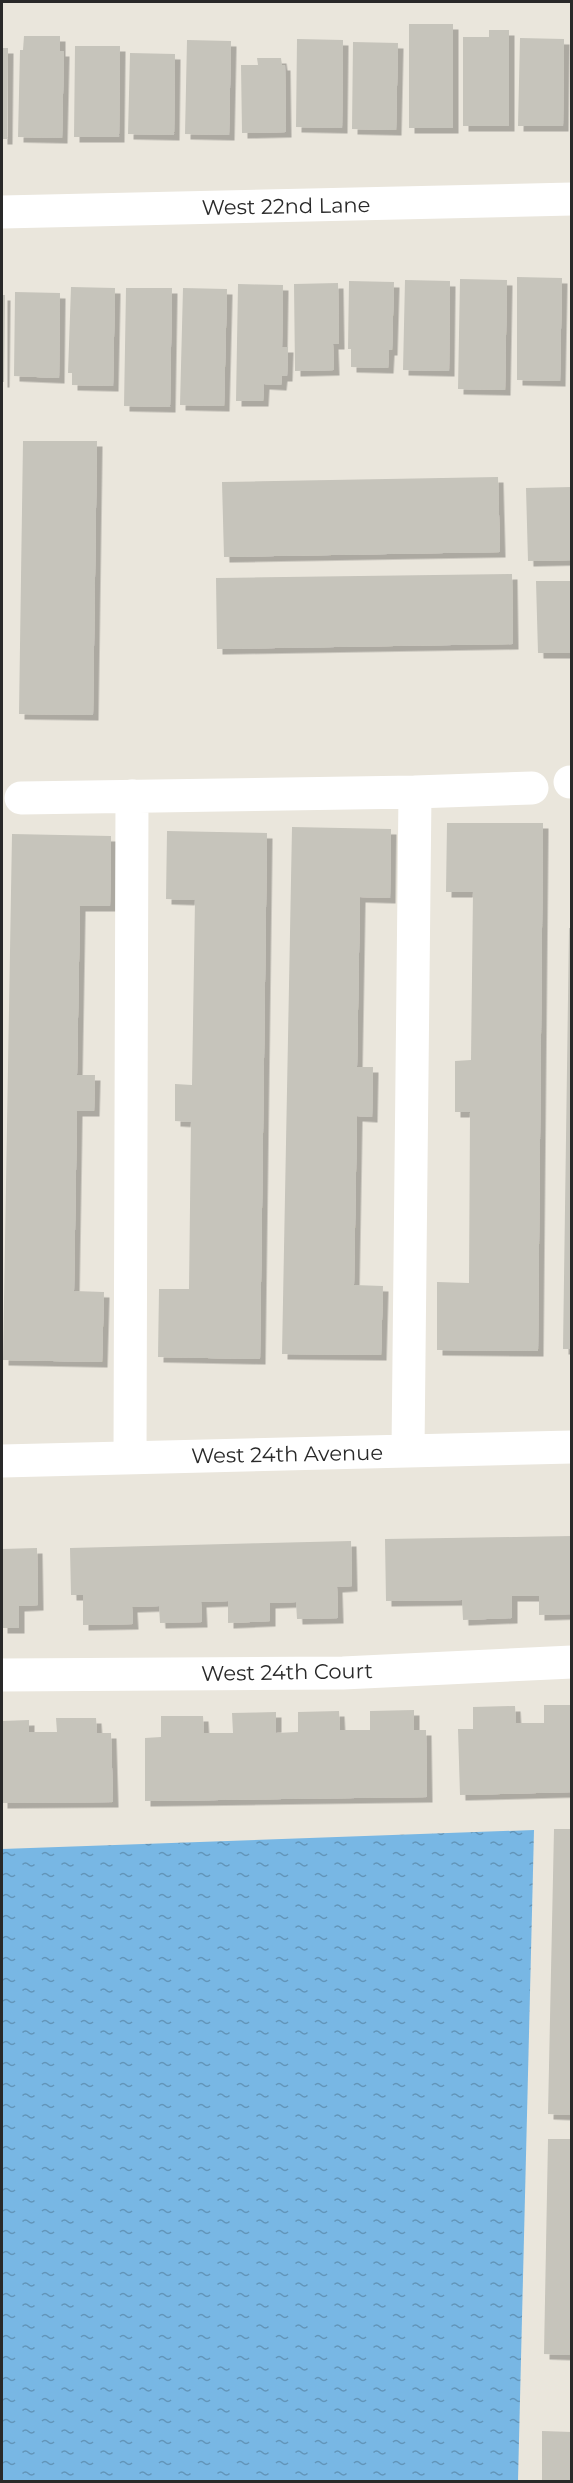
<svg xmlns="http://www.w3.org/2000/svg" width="573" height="2483" viewBox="0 0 573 2483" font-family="Montserrat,sans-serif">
	<defs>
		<pattern id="water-ripples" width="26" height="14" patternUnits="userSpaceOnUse" patternTransform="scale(1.5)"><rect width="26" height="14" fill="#78b7e4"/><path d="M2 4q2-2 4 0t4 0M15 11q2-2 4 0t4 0" fill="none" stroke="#6295b9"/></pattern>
		<filter id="shadow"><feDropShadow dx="5.5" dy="5.5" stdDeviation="0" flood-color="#0004"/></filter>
	</defs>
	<rect width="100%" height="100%" fill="#eae6dc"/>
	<path fill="url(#water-ripples)" d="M 534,1830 L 518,2481 L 2,2481 L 2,1849 Z"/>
	<path fill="#c6c4bb" filter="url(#shadow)" d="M 409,24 L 453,24 L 453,128 L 409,128 Z
		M 489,30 L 509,30 L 509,126 L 463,126 L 463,37 L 489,37 Z
		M 24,36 L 60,36 L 60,51 L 64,51 L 62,138 L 18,137 L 20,50 L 23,50 Z
		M 520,38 L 564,39 L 563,126 L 518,126 Z
		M 297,39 L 343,40 L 342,128 L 296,127 Z
		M 187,40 L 231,41 L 229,135 L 185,134 Z
		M 353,42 L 398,43 L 396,130 L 352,129 Z
		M 75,46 L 120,46 L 119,137 L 74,137 Z
		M 2,48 L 8,48 L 7,139 L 2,139 Z
		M 130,53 L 175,54 L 174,135 L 128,134 Z
		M 257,58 L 281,58 L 282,65 L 285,65 L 286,132 L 242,133 L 241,65 L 258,65 Z
		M 517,277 L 562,278 L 560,381 L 517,380 Z
		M 460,279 L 507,280 L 505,390 L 458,389 Z
		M 405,280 L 450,281 L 449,371 L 403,370 Z
		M 349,281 L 394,282 L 392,350 L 389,350 L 388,368 L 351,367 L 351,349 L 348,349 Z
		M 338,283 L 339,344 L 333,344 L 334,370 L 295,371 L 294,284 Z
		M 238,284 L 283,285 L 282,347 L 288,347 L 287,376 L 282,376 L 281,385 L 264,384 L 263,401 L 236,401 Z
		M 71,287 L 115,288 L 113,386 L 72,385 L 72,373 L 68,373 Z
		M 126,288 L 172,288 L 170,407 L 124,406 Z
		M 183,288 L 227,289 L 224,406 L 180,405 Z
		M 15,292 L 60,293 L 59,378 L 14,376 Z
		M 2,295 L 5,295 L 4,382 L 2,382 Z
		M 23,441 L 97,441 L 93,715 L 19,714 Z
		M 498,477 L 500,552 L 224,557 L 222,482 Z
		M 572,487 L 572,560 L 528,561 L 526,488 Z
		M 512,574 L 513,644 L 217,649 L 216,578 Z
		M 536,581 L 572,581 L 572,653 L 538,653 Z
		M 447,823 L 543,823 L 538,1351 L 437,1350 L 437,1282 L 469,1283 L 470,1112 L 455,1112 L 455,1061 L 471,1060 L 473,892 L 446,892 Z
		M 292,827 L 391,829 L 390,898 L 360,897 L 357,1067 L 373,1067 L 372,1117 L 357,1116 L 354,1285 L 383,1286 L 381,1355 L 282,1354 Z
		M 167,831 L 267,833 L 260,1359 L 158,1357 L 159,1289 L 189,1289 L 191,1122 L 175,1121 L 175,1084 L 192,1085 L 195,900 L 166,899 Z
		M 12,834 L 111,836 L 110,906 L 80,906 L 77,1075 L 95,1075 L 94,1111 L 77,1111 L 74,1291 L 104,1292 L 102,1362 L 3,1360 Z
		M 569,928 L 572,928 L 572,1349 L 563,1349 Z
		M 572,1536 L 572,1614 L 539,1615 L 539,1596 L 512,1596 L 512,1618 L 463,1620 L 462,1600 L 386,1601 L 385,1539 Z
		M 351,1541 L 352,1586 L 337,1587 L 338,1618 L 297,1619 L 296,1602 L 270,1603 L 270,1621 L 228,1623 L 228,1601 L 201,1602 L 202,1622 L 160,1623 L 159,1606 L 132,1607 L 133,1624 L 83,1625 L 83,1595 L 71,1595 L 70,1548 Z
		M 37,1548 L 38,1605 L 19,1606 L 19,1628 L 2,1628 L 2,1549 Z
		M 544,1705 L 572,1705 L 572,1792 L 460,1795 L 458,1729 L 473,1729 L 473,1707 L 515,1706 L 516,1723 L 544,1723 Z
		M 414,1710 L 414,1730 L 426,1730 L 427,1797 L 145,1801 L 145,1738 L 161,1737 L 161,1716 L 203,1716 L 204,1733 L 233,1733 L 232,1713 L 276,1712 L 276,1733 L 298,1732 L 298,1712 L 339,1711 L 340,1730 L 370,1730 L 370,1711 Z
		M 56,1718 L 96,1718 L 97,1733 L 111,1733 L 113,1802 L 2,1803 L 2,1721 L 29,1720 L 29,1732 L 57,1732 Z
		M 554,1829 L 572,1829 L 572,2115 L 548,2114 Z
		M 548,2139 L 572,2139 L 572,2355 L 544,2354 Z
		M 542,2431 L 572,2432 L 572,2482 L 542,2482 Z"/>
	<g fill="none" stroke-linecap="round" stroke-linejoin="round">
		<path stroke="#fff" stroke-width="33" d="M 2,212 L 572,199
			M 570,782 L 572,782
			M 415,792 L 532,788
			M 21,798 L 415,792 L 408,1451
			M 130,1458 L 132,796
			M 2,1461 L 572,1447
			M 2,1675 L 343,1673 L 572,1662"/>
	</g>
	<g text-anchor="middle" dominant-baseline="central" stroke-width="4.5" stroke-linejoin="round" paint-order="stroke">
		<g font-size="21" fill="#292929" stroke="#fff">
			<text transform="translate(286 206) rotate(-1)">West 22nd Lane</text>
			<text transform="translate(287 1454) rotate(-1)">West 24th Avenue</text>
			<text transform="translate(287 1672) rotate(-1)">West 24th Court</text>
		</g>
	</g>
	<rect width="573" height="2483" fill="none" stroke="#292929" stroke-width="6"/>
</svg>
